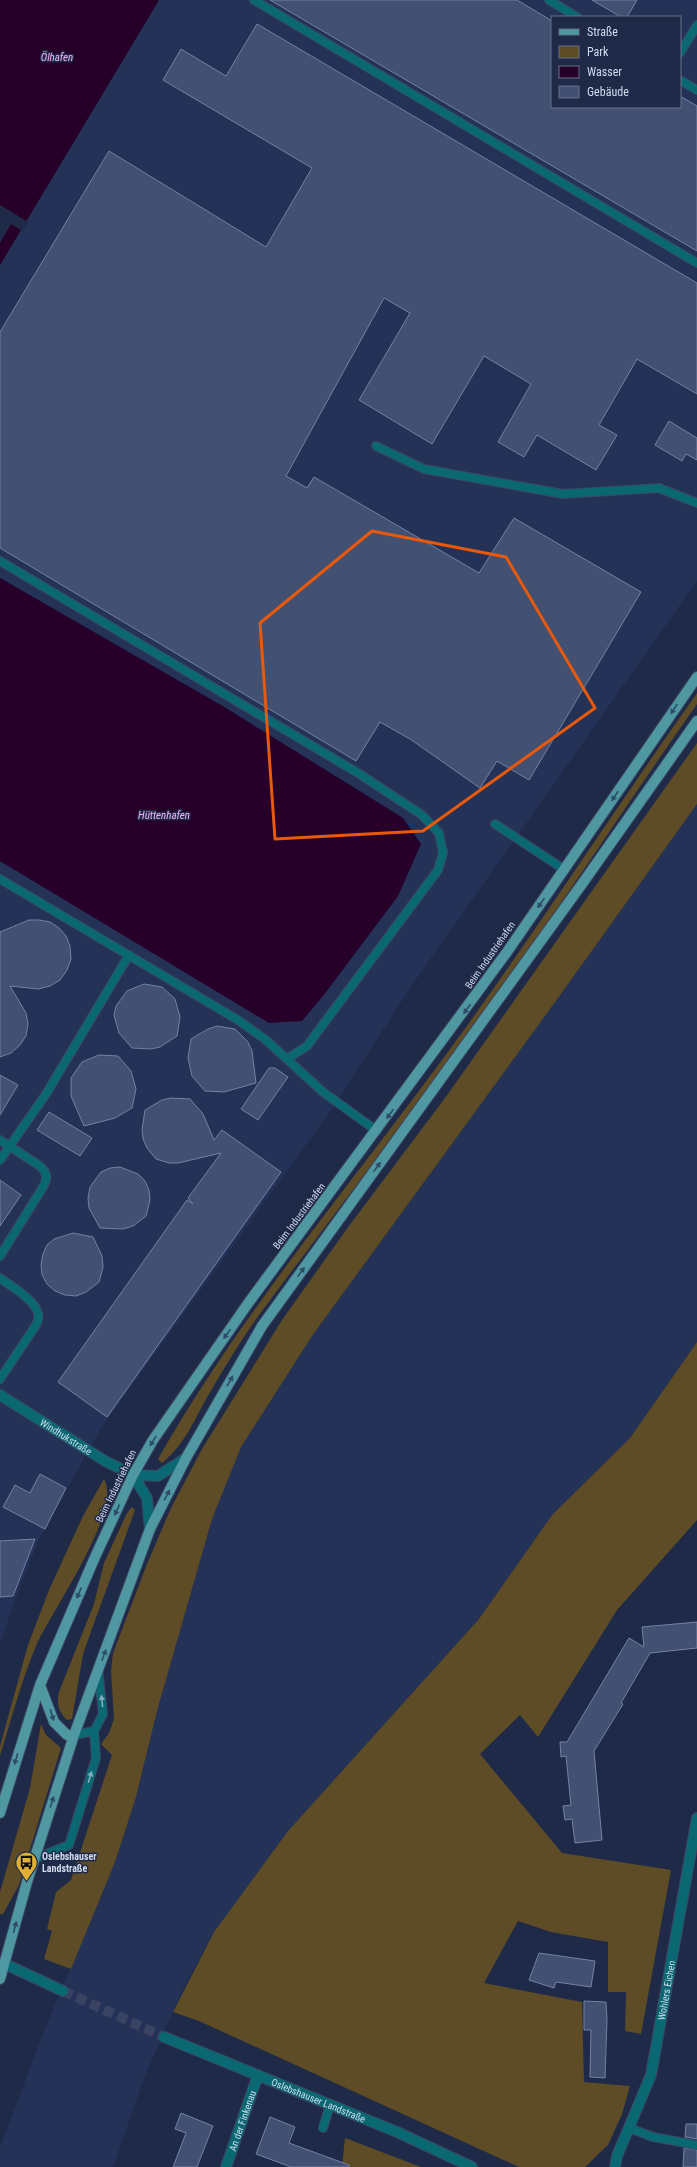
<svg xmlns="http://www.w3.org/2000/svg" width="697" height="2167" viewBox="0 0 697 2167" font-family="'Roboto Condensed',sans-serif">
	<rect width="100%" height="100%" fill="#1f2a49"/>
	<path fill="#243257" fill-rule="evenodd" d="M 159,0 L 697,0 L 697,581 L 412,985 L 332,1109 L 101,1428 L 39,1539 L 14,1602 L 0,1645 L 0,861 L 39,884 L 226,708 L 0,578 L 0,265 ZM 552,17 L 680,17 L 680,107 L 552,107 Z
		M 697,804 L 697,1342 L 630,1438 L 552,1515 L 479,1619 L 288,1831 L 214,1932 L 182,1991 L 145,2076 L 113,2167 L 0,2167 L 0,2148 L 44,2031 L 115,1862 L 136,1797 L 157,1711 L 212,1519 L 241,1447 L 312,1336 L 558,998 Z"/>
	<path fill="#5d4c25" d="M 697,693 L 697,704 C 628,802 563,903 493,1000 C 417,1107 337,1210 259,1315 C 241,1340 224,1368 209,1394 C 195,1418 185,1445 162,1463 L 158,1459 C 244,1308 359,1175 461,1034 C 542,922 617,806 697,693 Z
		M 697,743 L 697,804 L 558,998 L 312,1336 L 241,1447 L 212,1519 L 157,1711 L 136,1797 L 115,1862 L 71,1969 L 44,1959 L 52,1931 L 47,1929 L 56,1892 L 71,1880 L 112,1755 L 101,1744 L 109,1733 L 114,1719 L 111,1671 L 113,1653 L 147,1564 L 171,1508 L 202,1449 L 282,1320 L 346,1230 L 445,1098 Z
		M 697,1342 L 697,1520 L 617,1610 L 538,1737 L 520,1715 L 480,1754 L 562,1853 L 671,1870 L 641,2034 L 625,2031 L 626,1992 L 608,1992 L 608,1942 L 551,1932 L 518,1921 L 484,1983 L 582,2002 L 584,2082 L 630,2086 L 622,2114 L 608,2145 L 585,2167 L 519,2167 L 199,2021 L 173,2012 L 214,1932 L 288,1831 L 479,1619 L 552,1515 L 630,1438 Z
		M 104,1479 C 123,1511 50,1613 36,1646 C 21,1682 11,1720 0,1756 L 0,1746 L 28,1645 L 49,1590 L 83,1516 Z
		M 132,1507 L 135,1510 L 83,1654 L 72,1719 L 67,1720 C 59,1712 56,1704 59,1692 L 94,1604 L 104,1563 L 127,1513 Z
		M 41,1724 L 46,1735 L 61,1748 L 19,1885 L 3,1914 L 0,1914 L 0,1892 L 30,1788 Z
		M 345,2138 L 421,2167 L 342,2167 Z"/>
	<path fill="#260028" d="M 0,0 L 159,0 L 0,265 Z
		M 0,578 L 226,708 L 403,818 L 421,844 L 398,896 L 323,996 L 302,1021 L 269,1023 L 0,861 Z"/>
	<path fill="#1f2a49" d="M 0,205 L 28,222 L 22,231 L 11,224 L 0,243 Z"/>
	<path fill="#425071" stroke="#7382a6" d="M 270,0 L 517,0 L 552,21 L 552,107 L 680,107 L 680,96 L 697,106 L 697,251 Z
		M 592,0 L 637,0 L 627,17 L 621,17 Z
		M 257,24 L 697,283 L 697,394 L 637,359 L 599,425 L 617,435 L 596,470 L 537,435 L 524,457 L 498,442 L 531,384 L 484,356 L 432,444 L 359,400 L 410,313 L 384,298 L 286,476 L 307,488 L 314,477 L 479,573 L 514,518 L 641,592 L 529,780 L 497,761 L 480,788 L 410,739 L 380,722 L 356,761 L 0,548 L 0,332 L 109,151 L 266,247 L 312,168 L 163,80 L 181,49 L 226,76 Z
		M 669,421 L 697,438 L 697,460 L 686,454 L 682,461 L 655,445 Z
		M 29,920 L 39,920 L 50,922 L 59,928 L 66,936 L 70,946 L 71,959 L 67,970 L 60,980 L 50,986 L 38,989 L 10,986 L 26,1013 L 28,1024 L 26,1036 L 20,1045 L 11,1053 L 0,1057 L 0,932 Z
		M 144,984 L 162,987 L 175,999 L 180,1017 L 177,1036 L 160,1047 L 151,1049 L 132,1048 L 119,1033 L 114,1015 L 116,1006 L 127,991 Z
		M 217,1026 L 235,1029 L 248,1042 L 252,1051 L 256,1083 L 224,1092 L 205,1091 L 192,1076 L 188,1058 L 191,1039 L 208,1029 Z
		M 99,1055 L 118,1056 L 131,1071 L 136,1089 L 132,1108 L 115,1118 L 84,1126 L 71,1096 L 71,1078 L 82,1062 Z
		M 269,1068 L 275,1068 L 288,1077 L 258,1120 L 241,1109 Z
		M 0,1075 L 18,1085 L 0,1115 Z
		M 171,1098 L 190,1099 L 203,1114 L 214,1140 L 222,1130 L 281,1172 L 107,1417 L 58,1382 L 187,1200 L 193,1204 L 188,1198 L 221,1153 L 178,1163 L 169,1163 L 156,1159 L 147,1148 L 143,1139 L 142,1130 L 145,1110 L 162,1100 Z
		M 49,1112 L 92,1138 L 80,1156 L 37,1130 Z
		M 120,1167 L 138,1174 L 145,1181 L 149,1190 L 150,1200 L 146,1216 L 133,1226 L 123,1229 L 100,1228 L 89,1208 L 88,1198 L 90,1187 L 101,1172 L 110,1168 Z
		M 0,1180 L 21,1195 L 0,1226 Z
		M 73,1233 L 93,1237 L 102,1256 L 103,1267 L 99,1282 L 86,1292 L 76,1296 L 65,1295 L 55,1291 L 47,1284 L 42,1275 L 41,1264 L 43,1254 L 47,1245 L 54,1239 Z
		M 40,1474 L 66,1488 L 45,1529 L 3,1507 L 15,1485 L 30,1493 Z
		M 35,1539 L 13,1596 L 0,1597 L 0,1541 Z
		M 697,1622 L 697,1648 L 650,1653 L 621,1703 L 623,1704 L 594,1751 L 602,1840 L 575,1843 L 572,1819 L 565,1820 L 563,1806 L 571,1805 L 566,1756 L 561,1757 L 560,1742 L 567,1742 L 629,1638 L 644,1647 L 642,1627 Z
		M 539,1953 L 595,1961 L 591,1987 L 556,1982 L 554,1988 L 529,1980 Z
		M 584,2001 L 606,2002 L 607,2020 L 605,2078 L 590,2077 L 591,2030 L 584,2030 Z
		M 181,2113 L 213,2126 L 197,2167 L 173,2167 L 186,2133 L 175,2129 Z
		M 270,2117 L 295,2127 L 289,2143 L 349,2165 L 349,2167 L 291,2167 L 256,2154 Z
		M 686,2124 L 697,2124 L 697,2139 L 685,2137 Z
		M 684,2148 L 697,2150 L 697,2167 L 683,2167 Z"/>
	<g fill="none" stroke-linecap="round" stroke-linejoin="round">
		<path stroke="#3a4462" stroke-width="10" stroke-dasharray="10 5" stroke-linecap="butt" d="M 63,1991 L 164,2037"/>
		<defs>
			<path id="service" d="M 254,0 L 697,263
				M 549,0 L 577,17
				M 680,53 L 697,25
				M 680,80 L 697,90
				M 376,446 L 424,469 L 563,494 L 659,488 L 697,503
				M 0,561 L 358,773 L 422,815 L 439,833 L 443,853 L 438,870 L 307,1046 L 287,1059
				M 495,824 L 565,870
				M 0,879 L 238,1020 L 266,1040 L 323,1092 L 377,1131
				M 0,1140 L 40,1166 C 47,1172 48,1179 43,1187 L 0,1256
				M 0,1160 L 46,1094 L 129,955
				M 0,1278 C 13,1288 48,1306 36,1325 L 0,1379
				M 74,1735 L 94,1731 L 103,1714 L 98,1669
				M 34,1859 L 69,1845 L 96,1758 L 94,1731
				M 323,2128 L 330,2105
				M 629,2128 L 653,2137 L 697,2145"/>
			<g id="minor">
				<path id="s1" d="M 0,1395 L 105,1461 L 133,1475 L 158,1476 L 186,1458"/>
				<path d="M 133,1475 L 147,1498 L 150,1529"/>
				<path d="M 5,1964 L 63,1991"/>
				<path id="s2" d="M 164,2037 L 397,2132 L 472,2167"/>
				<path id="s3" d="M 226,2167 L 258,2075"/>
				<path id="s4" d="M 615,2167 L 617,2156 L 651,2075 L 697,1818"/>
			</g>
			<path id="primary" d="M 40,1685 L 54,1722 L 67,1735 L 74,1735
				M 0,1813 L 40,1685 L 95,1557 L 133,1475 L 153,1440 L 249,1302 L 507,952 L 697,677
				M 0,1979 L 27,1882 L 74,1735 L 150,1529 L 186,1458 L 262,1326 L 582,884 L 697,721"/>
		</defs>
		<use href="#service" stroke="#3b4663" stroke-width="10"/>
		<use href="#minor" stroke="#3b4663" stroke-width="12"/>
		<use href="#primary" stroke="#3b4663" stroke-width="12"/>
		<use href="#service" stroke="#0a6872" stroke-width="8"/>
		<use href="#minor" stroke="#0a6872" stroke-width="10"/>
		<use href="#primary" stroke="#4f98a2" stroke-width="10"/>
	</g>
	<defs><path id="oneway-solid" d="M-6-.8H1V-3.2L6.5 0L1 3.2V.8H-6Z"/></defs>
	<g fill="#2d4b64">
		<use href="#oneway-solid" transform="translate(674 709) rotate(124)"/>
		<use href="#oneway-solid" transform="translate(615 796) rotate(124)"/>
		<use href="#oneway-solid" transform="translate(541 903) rotate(125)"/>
		<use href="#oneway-solid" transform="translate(467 1009) rotate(126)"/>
		<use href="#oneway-solid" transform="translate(390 1114) rotate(126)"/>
		<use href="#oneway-solid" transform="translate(377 1167) rotate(-54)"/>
		<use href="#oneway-solid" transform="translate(301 1272) rotate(-54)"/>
		<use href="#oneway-solid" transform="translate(227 1334) rotate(126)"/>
		<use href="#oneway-solid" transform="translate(230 1381) rotate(-60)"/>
		<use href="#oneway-solid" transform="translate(153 1441) rotate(122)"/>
		<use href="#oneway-solid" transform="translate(167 1495) rotate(-63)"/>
		<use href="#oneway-solid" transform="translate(117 1510) rotate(115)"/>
		<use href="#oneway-solid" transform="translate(79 1593) rotate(113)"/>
		<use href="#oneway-solid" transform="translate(104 1655) rotate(-70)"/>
		<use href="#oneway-solid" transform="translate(52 1715) rotate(73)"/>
		<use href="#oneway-solid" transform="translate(16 1759) rotate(106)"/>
		<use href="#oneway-solid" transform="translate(52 1802) rotate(-72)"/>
		<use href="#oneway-solid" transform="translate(15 1927) rotate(-75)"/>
	</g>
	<g fill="#81acbc">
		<use href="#oneway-solid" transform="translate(102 1701) rotate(-96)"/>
		<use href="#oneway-solid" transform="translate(90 1777) rotate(-73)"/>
	</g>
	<path fill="none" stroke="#e8590c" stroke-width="3" stroke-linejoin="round" d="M 372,531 L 506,557 L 595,708 L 423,831 L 275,839 L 260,623 Z"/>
	<defs>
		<symbol id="bus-pin" viewBox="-11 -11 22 30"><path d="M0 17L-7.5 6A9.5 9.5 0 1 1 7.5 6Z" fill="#dfb034" stroke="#1f2a49"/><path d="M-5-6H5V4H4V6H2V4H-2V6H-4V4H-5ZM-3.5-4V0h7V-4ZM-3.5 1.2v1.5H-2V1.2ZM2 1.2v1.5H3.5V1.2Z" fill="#111"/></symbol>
	</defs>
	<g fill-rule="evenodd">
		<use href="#bus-pin" x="14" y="1850" width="25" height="34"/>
	</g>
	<g text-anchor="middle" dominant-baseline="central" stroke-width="3" stroke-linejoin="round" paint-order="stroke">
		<g font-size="10" fill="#d1daee" stroke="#1f2a49">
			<text transform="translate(490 955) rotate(-55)">Beim Industriehafen</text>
			<text transform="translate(299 1216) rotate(-53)">Beim Industriehafen</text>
			<text stroke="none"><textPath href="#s1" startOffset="78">Windhukstraße</textPath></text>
			<text transform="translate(116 1486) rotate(-64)">Beim Industriehafen</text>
			<text stroke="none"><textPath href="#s4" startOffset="185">Wohlers Eichen</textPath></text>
			<text stroke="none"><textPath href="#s2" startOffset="167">Oslebshauser Landstraße</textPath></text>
			<text stroke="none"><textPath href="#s3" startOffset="49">An der Finkenau</textPath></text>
		</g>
		<g font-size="10" font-weight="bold" fill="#d1daee" stroke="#1f2a49" text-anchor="start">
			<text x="42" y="1856">Oslebshauser<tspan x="42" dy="12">Landstraße</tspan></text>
		</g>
		<g font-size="11" font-style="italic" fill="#f5b3f4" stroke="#1f2a49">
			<text x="57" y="57">Ölhafen</text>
			<text x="164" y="815">Hüttenhafen</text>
		</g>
	</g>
	<rect x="551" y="16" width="130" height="92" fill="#1f2a49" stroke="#66708b"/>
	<rect x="559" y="29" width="20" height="6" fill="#4f98a2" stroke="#66708b"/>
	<text x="587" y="36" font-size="12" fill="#d1daee">Straße</text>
	<rect x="559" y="46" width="20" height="12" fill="#5d4c25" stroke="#66708b"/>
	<text x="587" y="56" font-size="12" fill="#d1daee">Park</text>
	<rect x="559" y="66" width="20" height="12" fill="#260028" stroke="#66708b"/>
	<text x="587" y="76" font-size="12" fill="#d1daee">Wasser</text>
	<rect x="559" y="86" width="20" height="12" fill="#425071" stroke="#66708b"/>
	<text x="587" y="96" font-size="12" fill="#d1daee">Gebäude</text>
</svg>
